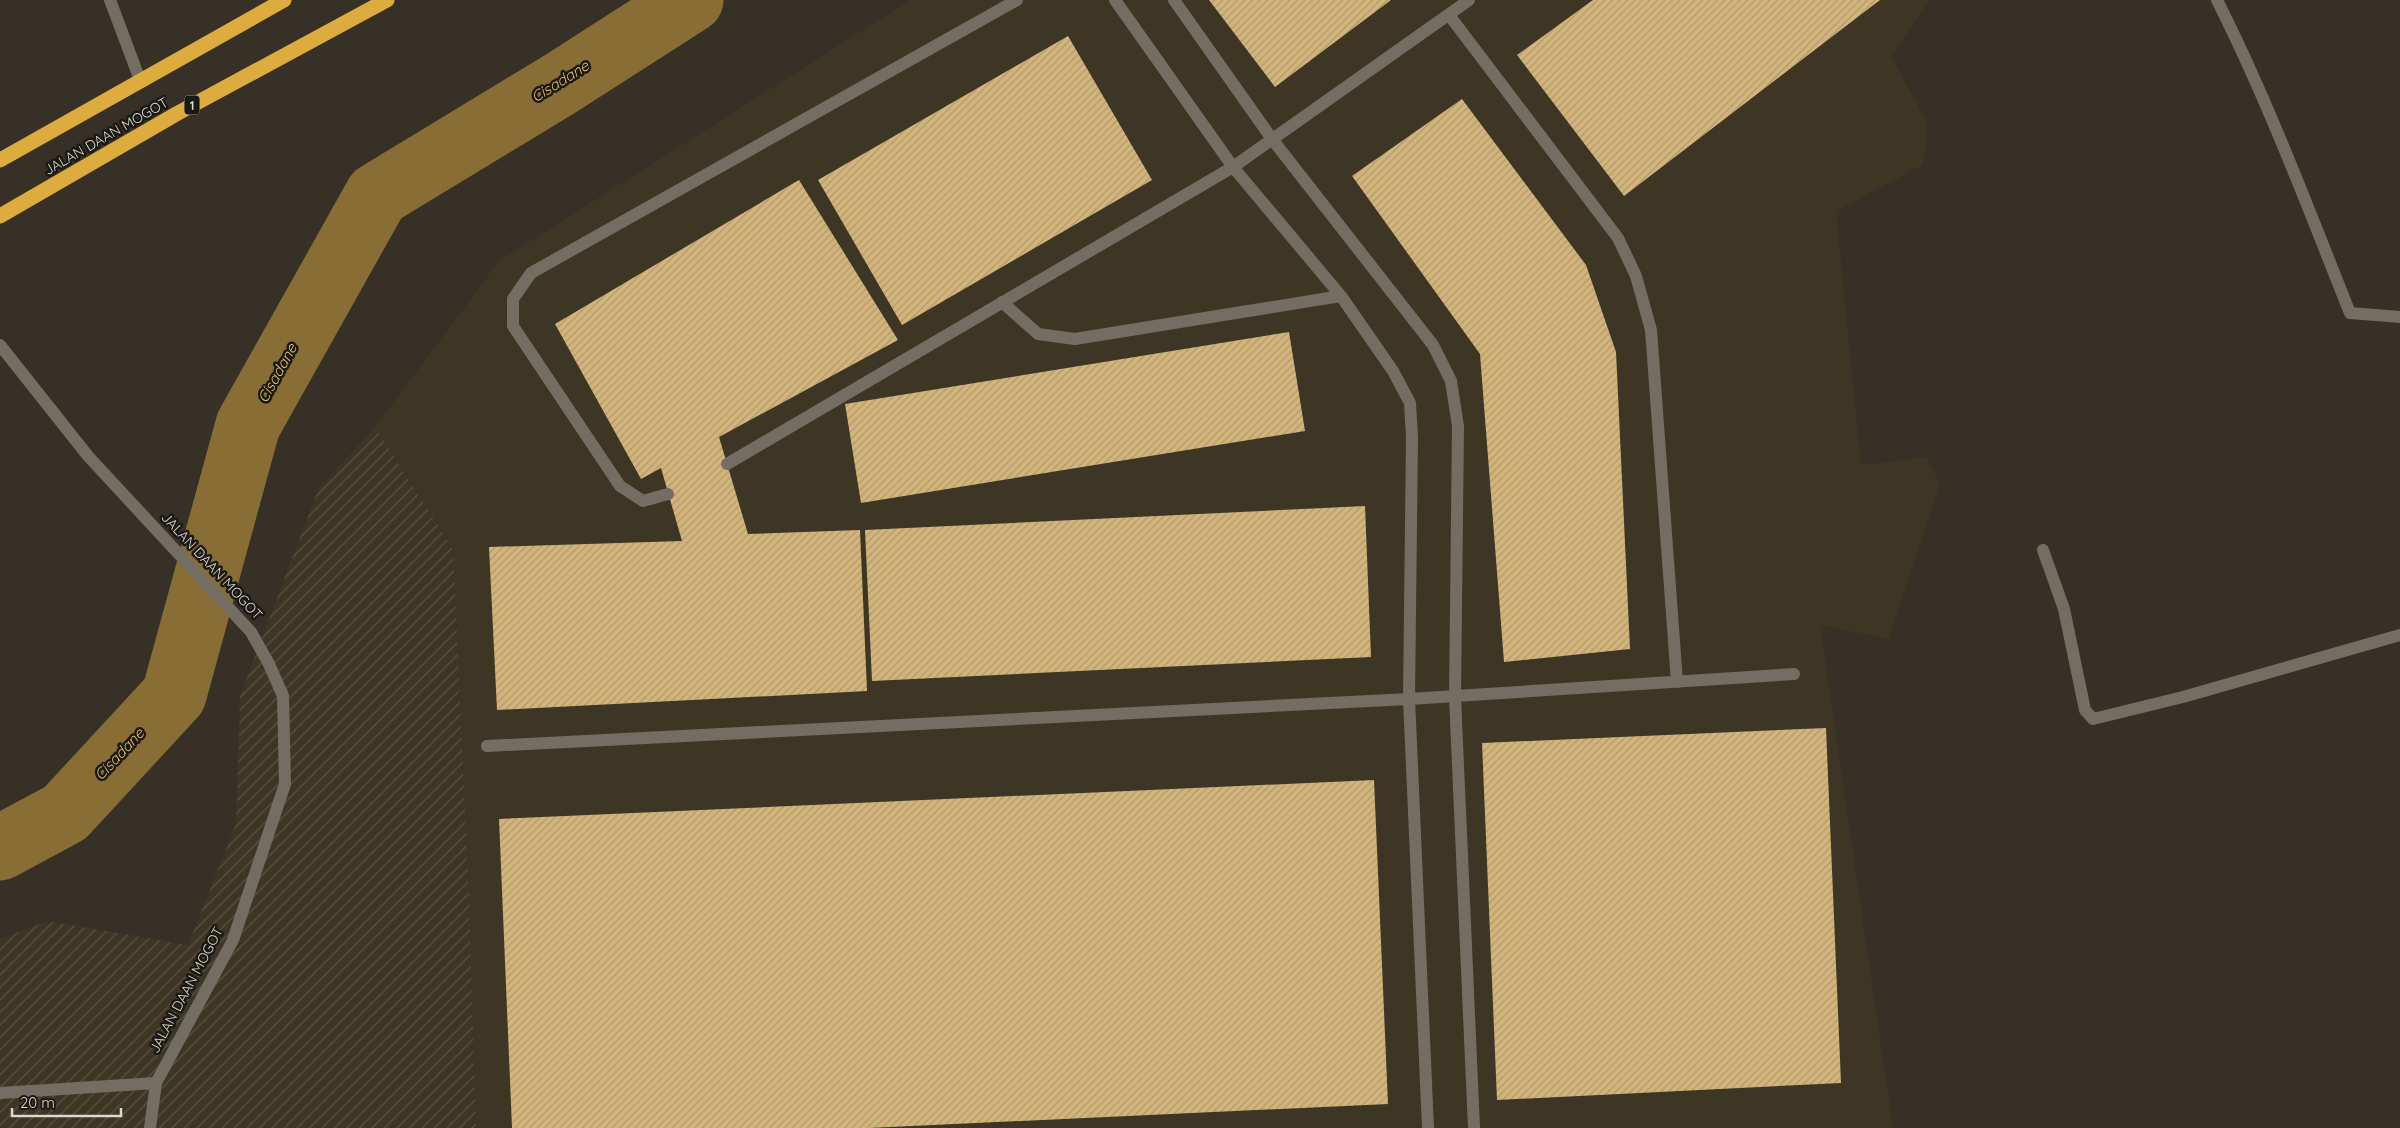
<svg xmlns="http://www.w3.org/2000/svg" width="2400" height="1128" viewBox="0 0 2400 1128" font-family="Quicksand,sans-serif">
	<defs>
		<pattern id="industrial-furrows" width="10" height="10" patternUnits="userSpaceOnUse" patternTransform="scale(1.25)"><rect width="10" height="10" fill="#3e3625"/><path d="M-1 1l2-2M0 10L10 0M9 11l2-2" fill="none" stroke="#595244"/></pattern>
		<pattern id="building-hatch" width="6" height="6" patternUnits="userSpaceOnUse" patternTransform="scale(1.25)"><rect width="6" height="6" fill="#d3b57c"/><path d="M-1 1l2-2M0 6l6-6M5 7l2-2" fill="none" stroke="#af986d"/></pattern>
	</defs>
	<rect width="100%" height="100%" fill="#363026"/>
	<path fill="#3e3625" d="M 910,0 L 1930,0 L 1891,56 L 1928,124 L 1923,165 L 1836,211 L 1861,465 L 1926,457 L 1940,484 L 1889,639 L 1820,625 L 1893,1128 L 476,1128 L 469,896 L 453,549 L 375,427 L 499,261 Z"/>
	<path fill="url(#industrial-furrows)" d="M 375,427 L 453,549 L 469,896 L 476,1128 L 0,1128 L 0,939 L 48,921 L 188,945 L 236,824 L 240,696 L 318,490 Z"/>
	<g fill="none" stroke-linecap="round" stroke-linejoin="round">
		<path stroke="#886d34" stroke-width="65" d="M 0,848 L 65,813 L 174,695 L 248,425 L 377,195 L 560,84 L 691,0"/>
	</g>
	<path fill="url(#building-hatch)" d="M 1209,0 L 1391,0 L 1275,87 Z
		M 1593,0 L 1880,0 L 1624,196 L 1517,55 Z
		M 1068,36 L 1152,180 L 902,325 L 818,180 Z
		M 1462,99 L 1586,265 L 1616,352 L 1630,649 L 1504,662 L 1480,354 L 1352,176 Z
		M 799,180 L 898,340 L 719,437 L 748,534 L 860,530 L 867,691 L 497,710 L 489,547 L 682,541 L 661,468 L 641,479 L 555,324 Z
		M 1289,332 L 1305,431 L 861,503 L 845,404 Z
		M 1365,506 L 1371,657 L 872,681 L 865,530 Z
		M 1826,728 L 1841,1083 L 1497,1100 L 1482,743 Z
		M 1374,780 L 1388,1104 L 869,1128 L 512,1128 L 499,819 Z"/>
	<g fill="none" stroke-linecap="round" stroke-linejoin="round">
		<path stroke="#746e62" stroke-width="12" d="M 110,0 L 140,80
			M 1115,0 L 1233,167 L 1341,296 L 1393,371 L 1410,403 L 1412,437 L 1409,699 L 1428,1128
			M 1174,0 L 1272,139 L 1433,345 L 1451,381 L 1458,426 L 1455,697 L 1474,1128
			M 1449,15 L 1618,238 L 1636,276 L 1651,330 L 1677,682
			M 1002,302 L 1038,334 L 1075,339 L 1341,296
			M 0,345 L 88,456 L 251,632 L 269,664 L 283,696 L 285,784 L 233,940 L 156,1083 L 150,1128
			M 727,464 L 1233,167 L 1469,0
			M 668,494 L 643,501 L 620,486 L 513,326 L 513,299 L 531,273 L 1017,0
			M 487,746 L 1409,699 L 1794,674
			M 0,1093 L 156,1083"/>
		<path stroke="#746e62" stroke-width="12" d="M 2217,0 C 2268,101 2308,208 2350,313 L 2400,317
			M 2043,550 L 2064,609 L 2085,710 L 2093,719 L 2183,697 L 2400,635"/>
		<path stroke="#deac3e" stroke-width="15" d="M 0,160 L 284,0
			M 0,216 L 178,113 L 387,0"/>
	</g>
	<g text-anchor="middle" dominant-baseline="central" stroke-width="5" stroke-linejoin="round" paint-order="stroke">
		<rect fill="#1b1914" stroke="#a19f98" stroke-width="1" x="184.5" y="95.5" width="15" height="19" rx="4"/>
		<g font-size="12" font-weight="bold" fill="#dbd8d1">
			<text x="192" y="105">1</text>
		</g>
		<g font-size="14" fill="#dbd8d1" stroke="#1b1914">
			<text transform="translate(106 136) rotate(-30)">JALAN DAAN MOGOT</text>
			<text transform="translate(212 566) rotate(47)">JALAN DAAN MOGOT</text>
			<text transform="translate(186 990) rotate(-62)">JALAN DAAN MOGOT</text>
		</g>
		<g font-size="15" font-style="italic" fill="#e7be6a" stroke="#1b1914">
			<text transform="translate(560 81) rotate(-32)">Cisadane</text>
			<text transform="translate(277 373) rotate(-61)">Cisadane</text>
			<text transform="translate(119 754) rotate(-47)">Cisadane</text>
		</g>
	</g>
	<path d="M12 1108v8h109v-8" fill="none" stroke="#dbd8d1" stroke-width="2.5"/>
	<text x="20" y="1108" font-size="15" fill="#dbd8d1" stroke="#1b1914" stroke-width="4" paint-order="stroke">20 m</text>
</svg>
